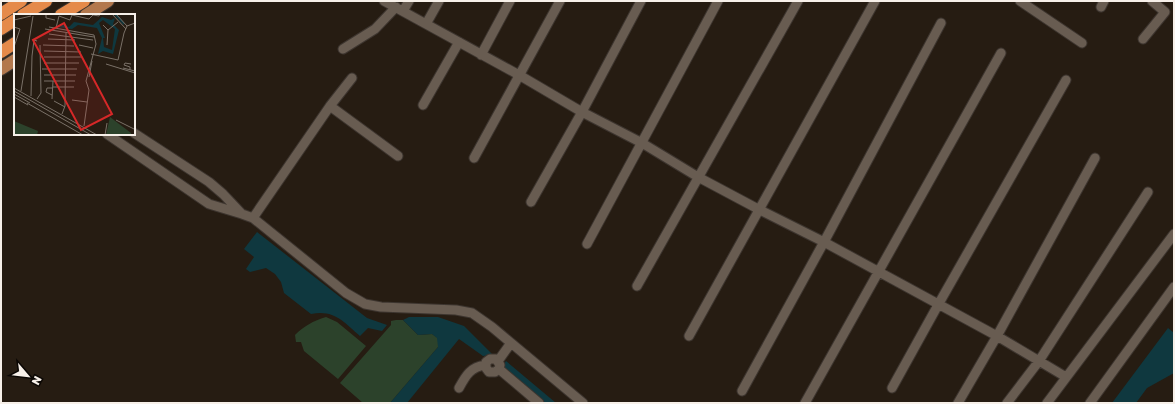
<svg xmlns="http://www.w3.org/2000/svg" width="1175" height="404" viewBox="0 0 1175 404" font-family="'Golos Text',sans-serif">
	<rect width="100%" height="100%" fill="#261c12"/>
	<path fill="#2c422b" d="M 326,317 L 337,322 L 366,346 L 338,379 L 304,351 L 301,342 L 296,342 L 295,335 C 304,326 313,321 326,317 Z
		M 396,320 L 403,320 L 418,335 L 432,334 L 438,338 L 438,347 L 390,403 L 363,403 L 340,383 L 391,325 L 391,321 Z"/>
	<path fill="#0f383f" d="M 257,232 L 367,318 L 387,325 L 382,331 L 368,328 L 360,336 C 344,322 334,309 311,314 L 284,293 L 281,282 L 275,274 L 266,268 L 250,272 L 246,269 L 254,257 L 244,249 Z
		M 409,317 L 438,317 L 464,326 L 493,355 L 483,356 L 459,339 L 407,403 L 390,403 L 438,347 L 437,338 L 432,334 L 418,335 L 403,320 Z
		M 1168,328 L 1174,333 L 1174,373 L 1147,388 L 1136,403 L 1112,403 Z
		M 506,361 L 556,403 L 541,403 L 502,367 Z"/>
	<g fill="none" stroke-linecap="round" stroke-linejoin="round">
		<defs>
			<path id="minor" d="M 384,1 L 519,75 L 582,112 L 642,143 L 698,177 L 760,210 L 824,242 L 997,336 L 1066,377
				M 1020,1 L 1082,43
				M 1101,7 L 1104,1
				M 403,11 L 409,1
				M 426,24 L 439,1
				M 1143,39 L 1165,12 L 1152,1
				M 343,49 L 375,29 L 396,7
				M 481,55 L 510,1
				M 423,105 L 459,42
				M 330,106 L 398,156
				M 134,133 L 209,182 L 223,194 L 241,213
				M 107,134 L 209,204 L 242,214 L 253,218 L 346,293 L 365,304 L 381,307 L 456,310 L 472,313 L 492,327 L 583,403
				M 474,158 L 560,1
				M 531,202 L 582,112 L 641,1
				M 253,218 L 330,106 L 352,78
				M 587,244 L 718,1
				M 637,286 L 798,1
				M 689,336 L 875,1
				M 498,361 L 511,343
				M 499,369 L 495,372 L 489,372 L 486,368 L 486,362 L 490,359 L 496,359 L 500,365 L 499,369 L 539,403
				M 459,388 C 466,375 471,367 485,365
				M 892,388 L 938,305 L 1066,80
				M 742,391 L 824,242 L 941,23
				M 805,403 L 1001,53
				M 958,403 L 997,336 L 1095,158
				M 1007,403 L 1039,361 L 1148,192
				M 1047,403 L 1174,234
				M 1090,403 L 1174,287"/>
			<path id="major" d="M 86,15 L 108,1
				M 1,69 L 15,60"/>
			<path id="highway" d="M 1,14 L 21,1
				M 23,15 L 46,1
				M 61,15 L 84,1
				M 1,29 L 15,20
				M 1,52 L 15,43"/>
		</defs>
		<use href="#minor" stroke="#3d352f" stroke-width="11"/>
		<use href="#major" stroke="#3d352f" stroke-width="14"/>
		<use href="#highway" stroke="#3d352f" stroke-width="14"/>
		<use href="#minor" stroke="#685c51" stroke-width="9"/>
		<use href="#major" stroke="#b3784d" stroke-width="12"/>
		<use href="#highway" stroke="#e58a4a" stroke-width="12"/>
	</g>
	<g transform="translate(14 14)">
		<rect width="121" height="121" fill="#261c12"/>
		<path d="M 96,103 L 117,119 L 117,121 L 92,121 ZM 0,107 L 24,117 L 23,121 L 0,121 Z" fill="#2c422b"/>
		<path d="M 88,3 L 97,6 L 101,4 L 99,10 L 105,16 L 99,40 L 89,37 L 84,40 L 88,24 L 83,14 L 64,11 L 58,15 L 44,13 L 47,10 L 55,13 L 60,8 L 79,11 ZM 89,6 L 101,15 L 98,36 L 90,33 L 89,24 L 91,24 L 85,9 Z" fill="#0f383f" fill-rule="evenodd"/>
		<path fill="none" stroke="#0f383f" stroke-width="2" d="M 101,0 L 110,10"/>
		<path fill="none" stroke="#7a7168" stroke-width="1" d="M 32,0 L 32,4 L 41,6M 98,0 L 112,15M 102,0 L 113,12M 0,6 L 17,2M 89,11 L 94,16 L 93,31M 0,13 L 6,15 L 0,33M 35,13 L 80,21 L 82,30 L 72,67 L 75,76 L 70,112M 42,14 L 45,2 L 56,6 L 58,1 L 75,5 L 79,1 L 85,2 L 86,0M 31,15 L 80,23M 94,16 L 104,8M 35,20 L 79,26M 34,25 L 61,26M 29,31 L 60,32M 65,31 L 79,34M 30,37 L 67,38M 77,40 L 104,46 L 110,19 L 113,12 L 121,9M 30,43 L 67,43M 30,49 L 65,49M 92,50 L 121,59M 109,54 L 121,57M 28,55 L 63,55M 116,56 L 116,53 L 110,51 L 111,49 L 117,50M 30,61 L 62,61M 75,63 L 78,47M 30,67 L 61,67M 39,73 L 60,73M 0,74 L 83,121M 0,77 L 77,121M 7,77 L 19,2M 0,80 L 16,89M 38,81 L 32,78 L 33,74 L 39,74M 17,82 L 18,42 L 20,26 L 23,27M 0,83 L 14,91M 23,85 L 27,79 L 26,31M 38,85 L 39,67M 58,86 L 73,88M 40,87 L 51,93M 13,89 L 69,121M 48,100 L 51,92 L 52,19M 102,106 L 120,115M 91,121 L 93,109"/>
		<path fill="#d62828" fill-opacity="0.15" stroke="#d62828" stroke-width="2" d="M 50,9 L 98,100 L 67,116 L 19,26 Z"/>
		<rect width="121" height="121" fill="none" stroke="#f7f0e9" stroke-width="2"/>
	</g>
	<rect width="1175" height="404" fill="none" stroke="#f7f0e9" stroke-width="4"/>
	<g transform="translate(28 376) rotate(118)" stroke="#0b0704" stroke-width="3" paint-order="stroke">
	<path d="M0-3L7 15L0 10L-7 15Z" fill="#f7f0e9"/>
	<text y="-6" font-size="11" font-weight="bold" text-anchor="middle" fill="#f7f0e9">N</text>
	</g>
</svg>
